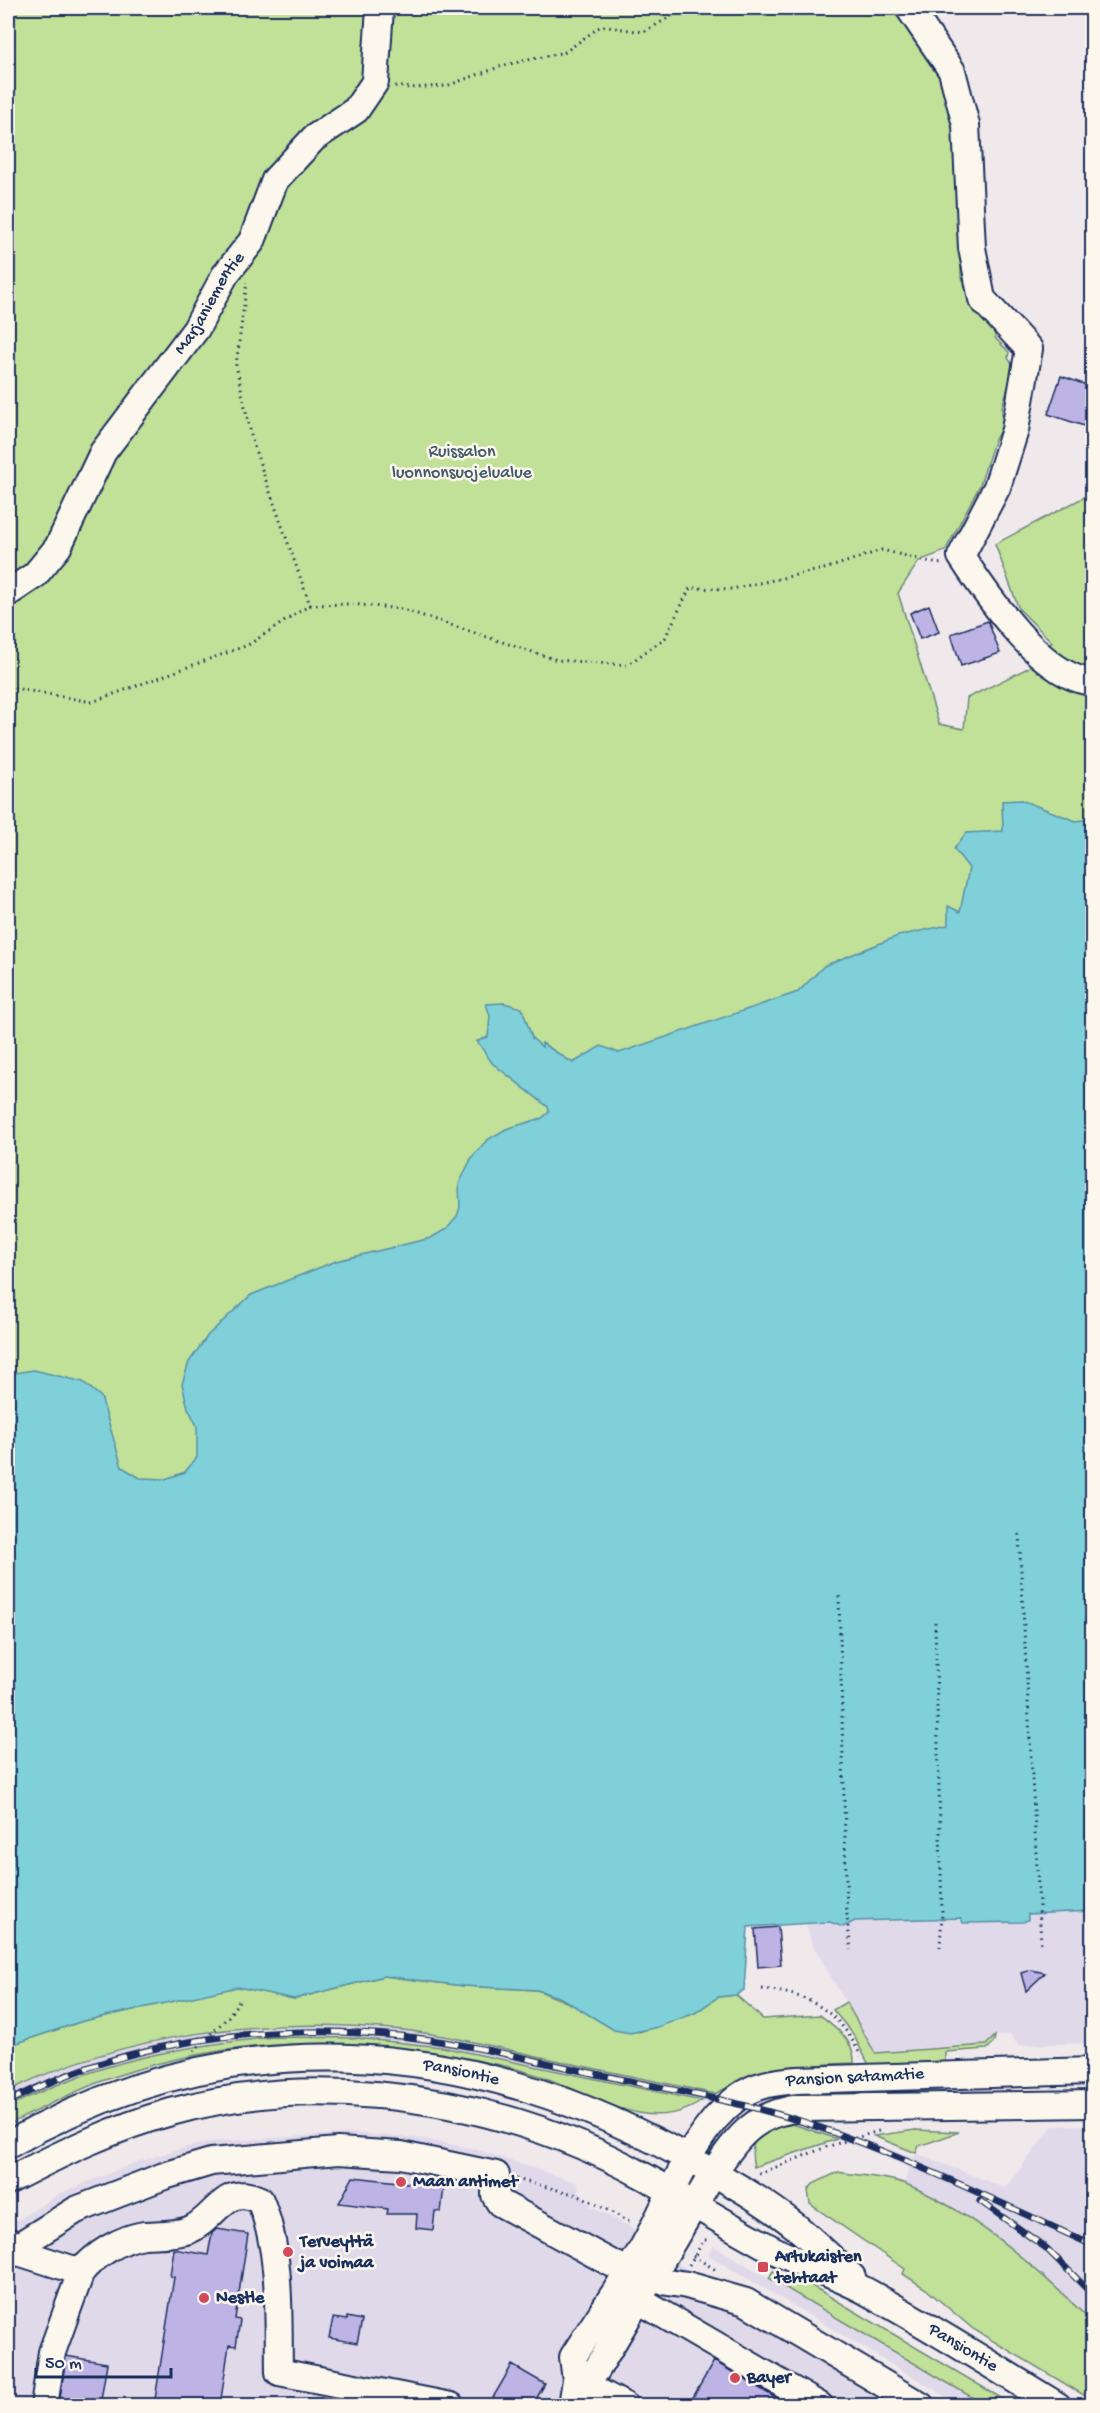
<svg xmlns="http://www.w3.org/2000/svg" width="1100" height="2413" viewBox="0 0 1100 2413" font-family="'Gochi Hand',sans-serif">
	<rect width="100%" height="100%" fill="#efe9eb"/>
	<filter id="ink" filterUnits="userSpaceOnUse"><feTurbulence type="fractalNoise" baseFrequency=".0167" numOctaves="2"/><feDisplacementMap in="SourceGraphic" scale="12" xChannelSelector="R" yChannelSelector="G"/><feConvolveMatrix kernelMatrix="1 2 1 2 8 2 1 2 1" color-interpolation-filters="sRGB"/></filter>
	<g filter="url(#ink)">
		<path fill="#e0d9e9" d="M 1092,1911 L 1092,2043 L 1018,2045 L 1011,2035 L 995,2036 L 986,2045 L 875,2053 L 811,1942 L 806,1924 L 830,1922 L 843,1927 L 855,1921 Z
			M 312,2026 L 401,2030 L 446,2036 L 736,2098 L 808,2119 L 914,2158 L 916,2153 L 1005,2188 L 1053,2126 L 1092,2125 L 1092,2322 L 1036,2268 L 994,2235 L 904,2183 L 910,2168 L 860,2146 L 793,2124 L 727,2107 L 442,2047 L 400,2042 L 312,2037 L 275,2037 L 201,2044 L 112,2064 L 8,2107 L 8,2091 L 30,2080 L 111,2051 L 199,2033 Z
			M 354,2133 L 425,2139 L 478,2150 L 578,2183 L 579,2191 L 592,2207 L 636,2230 L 633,2236 L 909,2405 L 8,2406 L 8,2226 L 59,2194 L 137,2162 L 182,2148 L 209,2142 Z
			M 714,2246 L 769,2278 L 985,2405 L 960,2405 L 708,2255 Z"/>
		<path fill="#c1e098" stroke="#6e887b" stroke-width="1.5" d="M 8,8 L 897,8 L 942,70 L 960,127 L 961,277 L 987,311 L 996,339 L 1009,352 L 1008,358 L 1014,367 L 1002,407 L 1002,427 L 994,441 L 980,485 L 945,551 L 919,561 L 898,593 L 939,724 L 964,729 L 967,698 L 1028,668 L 1052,642 L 1019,609 L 995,544 L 1092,493 L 1092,962 L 370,1422 L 8,1524 Z
			M 384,1976 L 464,1986 L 537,1990 L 639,2032 L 695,2013 L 718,1997 L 736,1995 L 763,2019 L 820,2015 C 836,2027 855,2041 854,2063 C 802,2065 761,2067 715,2094 C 662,2082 608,2072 555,2060 C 504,2049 454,2036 403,2030 C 270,2016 128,2032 8,2091 L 8,2049 L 16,2043 L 83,2021 L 238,1986 L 294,1999 Z
			M 846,2002 L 875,2053 L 986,2045 L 995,2036 L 994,2042 L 987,2049 L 945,2052 L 945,2062 L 869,2065 L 853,2034 L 833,2010 Z
			M 275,2037 L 356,2038 L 442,2047 L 702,2101 C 649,2137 591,2093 540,2076 C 508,2065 475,2060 442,2054 C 330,2035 210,2041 102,2081 C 70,2093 38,2110 8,2125 L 8,2107 C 98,2062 175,2046 275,2037 Z
			M 793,2124 L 837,2139 L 754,2167 C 746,2133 765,2130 793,2124 Z
			M 915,2130 L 959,2132 L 919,2146 L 916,2153 L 874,2136 Z
			M 838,2172 C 859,2176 886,2176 906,2184 C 978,2215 1037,2268 1092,2322 L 1092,2400 L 973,2329 L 926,2289 L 903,2274 L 905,2269 L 810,2204 L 808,2190 L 813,2184 Z
			M 773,2271 L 807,2283 L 1013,2405 L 985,2405 L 769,2278 Z"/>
		<path fill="#7fd0d9" stroke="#5790a8" stroke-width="1.5" d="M 1021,800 L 1076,821 L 1092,819 L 1092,1911 L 1028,1914 L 1028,1920 L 1023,1922 L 963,1923 L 961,1918 L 855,1921 L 843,1927 L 830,1922 L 748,1927 L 744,1990 L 736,1995 L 718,1997 L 695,2013 L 658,2027 L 630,2033 L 614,2030 L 561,1998 L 537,1990 L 464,1986 L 384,1976 L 294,1999 L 238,1987 L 83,2021 L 17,2043 L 8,2049 L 8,1374 L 34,1370 L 83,1382 L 101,1397 L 122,1467 L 140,1478 L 165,1479 L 185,1472 L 197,1457 L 197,1426 L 188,1408 L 182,1384 L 189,1362 L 208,1335 L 251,1295 L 336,1261 L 431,1238 L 446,1229 L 457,1216 L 460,1207 L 459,1184 L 472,1157 L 487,1140 L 506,1129 L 542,1118 L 549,1112 L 548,1107 L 492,1063 L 477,1041 L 488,1037 L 490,1016 L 486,1004 L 504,1003 L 522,1008 L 532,1038 L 542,1047 L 542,1043 L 573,1063 L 601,1046 L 619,1053 L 798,992 L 824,966 L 898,936 L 948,925 L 948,906 L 960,912 L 969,868 L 954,849 L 966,833 L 1003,831 L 1002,801 Z"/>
		<path fill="#beb3e5" stroke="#1b2f5e" stroke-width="1.5" d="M 1061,376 L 1092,387 L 1092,400 L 1084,426 L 1048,414 Z
			M 929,605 L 939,632 L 920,639 L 910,613 Z
			M 988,621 L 1000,653 L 961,666 L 951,634 Z
			M 778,1927 L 781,1965 L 758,1967 L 755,1929 Z
			M 1031,1970 L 1045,1973 L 1026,1991 L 1021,1973 Z
			M 353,2177 L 444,2187 L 441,2212 L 435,2211 L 433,2230 L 416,2228 L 417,2214 L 387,2214 L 388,2209 L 339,2203 Z
			M 217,2229 L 248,2234 L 235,2319 L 240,2320 L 236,2346 L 229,2345 L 220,2406 L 154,2406 L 174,2277 L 170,2276 L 174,2249 L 208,2255 L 212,2233 Z
			M 347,2317 L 362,2320 L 357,2343 L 329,2338 L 333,2318 L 347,2320 Z
			M 66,2356 L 107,2363 L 100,2406 L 59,2406 Z
			M 714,2361 L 789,2406 L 688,2406 Z
			M 512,2365 L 545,2384 L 532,2406 L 488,2406 Z"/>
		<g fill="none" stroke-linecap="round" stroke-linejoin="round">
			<defs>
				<g id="minor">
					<path d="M 909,8 L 952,71 L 966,125 L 972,248 L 982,299 L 1029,349 L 1015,430 L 997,487 L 961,556 C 987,596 1043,678 1092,682"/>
					<path id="s1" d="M 8,593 L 35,575 L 58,547 L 103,452 L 196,329 L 225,275 L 252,241 L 275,180 L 314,138 L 356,110 L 375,82 L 380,8"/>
					<path d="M 1092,2071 L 797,2080 C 775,2082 755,2084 737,2098 C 689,2135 671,2199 642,2249 C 620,2286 596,2321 573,2357 L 576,2380 L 596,2371 L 713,2173 C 738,2137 754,2113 801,2108 L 1092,2104"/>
					<path id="s2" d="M 8,2145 C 228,2019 461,2035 680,2154 C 718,2175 760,2198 794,2225 C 814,2241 833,2260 852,2277"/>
					<path id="s3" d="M 8,2181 C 60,2154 113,2128 171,2112 C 302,2075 456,2093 580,2145 C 647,2173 708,2215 772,2249 C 804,2266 840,2276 871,2294 C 934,2329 996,2368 1058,2406"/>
					<path d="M 8,2241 L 12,2250 L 76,2210 L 164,2176 L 211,2162 L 338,2151 L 401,2155 L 496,2175 L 495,2195 L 500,2203 L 611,2263 L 649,2279 L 687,2285 L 746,2302 L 921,2406"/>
					<path d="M 8,2256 L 12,2250 L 81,2272"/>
					<path d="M 623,2291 L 820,2406"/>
					<path d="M 44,2406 L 52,2352 L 81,2272 C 94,2255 122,2238 144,2235 C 159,2234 175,2235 189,2230 C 216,2219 224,2182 260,2200 C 282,2253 278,2316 279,2372 L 451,2406"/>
					<path d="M 572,2406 L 576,2380 L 625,2406"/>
				</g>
			</defs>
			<use href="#minor" stroke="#1b2f5e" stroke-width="30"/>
			<path stroke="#1b2f5e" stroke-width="3" stroke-dasharray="1.5 4.5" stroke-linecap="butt" d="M 395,86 L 410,88 L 446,86 L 505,65 L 565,52 L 601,26 L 644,32 L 680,11
				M 310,605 L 350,604 L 402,609 L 557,660 L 627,665 L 665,638 L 690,588 L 732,589 L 828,568 L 882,550 L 938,564 L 943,563
				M 8,687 L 92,702 L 248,645 L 310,605 L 253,444 L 236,365 L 247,282
				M 1019,1534 L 1041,1943
				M 839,1596 L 847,1918 L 851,1950
				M 935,1622 L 942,1914 L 940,1947
				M 762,1989 C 810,1994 839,2011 861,2056
				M 194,2051 L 228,2017 L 239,2001
				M 759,2174 L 826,2147 L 882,2130
				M 516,2179 L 581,2196 L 632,2223
				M 398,2182 L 399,2175
				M 693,2256 L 716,2270
				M 689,2265 L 704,2240 L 710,2240"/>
			<use href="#minor" stroke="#fbf7ec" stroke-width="26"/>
			<defs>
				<path id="rail" d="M 8,2102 C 129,2039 265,2023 400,2036 C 469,2043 538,2062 606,2076 C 678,2092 752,2103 821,2128 C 914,2161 1003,2204 1092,2245
					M 980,2201 L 1046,2248 L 1092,2294"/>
			</defs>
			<use href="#rail" stroke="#1b2f5e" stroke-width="7"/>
			<use href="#rail" stroke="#fbf7ec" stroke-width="4.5" stroke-dasharray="14" stroke-linecap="butt"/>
		</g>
	</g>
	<g fill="#d1495b" stroke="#fbf7ec" stroke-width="2">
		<circle cx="401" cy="2182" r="6"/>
		<circle cx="288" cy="2252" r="6"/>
		<rect x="757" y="2261" width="12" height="12" rx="3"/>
		<circle cx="204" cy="2298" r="6"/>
		<circle cx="735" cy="2378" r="6"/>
	</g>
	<g text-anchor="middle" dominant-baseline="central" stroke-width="5" stroke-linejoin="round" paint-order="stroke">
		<g font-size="18" fill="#1b2f5e" stroke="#fbf7ec">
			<text stroke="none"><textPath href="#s1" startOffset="357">Marjaniementie</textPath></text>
			<text stroke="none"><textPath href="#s2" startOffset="470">Pansiontie</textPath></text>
			<text transform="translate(855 2078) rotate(-3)">Pansion satamatie</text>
			<text stroke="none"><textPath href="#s3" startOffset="1029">Pansiontie</textPath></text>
		</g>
		<g font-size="18" fill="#445b6c" stroke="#fbf7ec">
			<text x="462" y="452">Ruissalon<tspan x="462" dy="21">luonnonsuojelualue</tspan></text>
		</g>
		<g font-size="18" font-weight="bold" fill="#1b2f5e" stroke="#fbf7ec" text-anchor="start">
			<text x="413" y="2182">Maan antimet</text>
			<text x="300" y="2242">Terveyttä<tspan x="300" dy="21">ja voimaa</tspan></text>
			<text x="775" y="2257">Artukaisten<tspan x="775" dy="21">tehtaat</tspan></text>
			<text x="216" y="2298">Nestle</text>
			<text x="747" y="2378">Bayer</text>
		</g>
	</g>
	<rect width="1100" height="2413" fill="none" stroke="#fbf7ec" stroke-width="30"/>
	<rect x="15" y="15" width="1070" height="2383" fill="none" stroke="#1b2f5e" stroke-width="2" filter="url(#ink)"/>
	<path d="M36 2368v9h135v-9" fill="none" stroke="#1b2f5e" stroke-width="3"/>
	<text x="45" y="2368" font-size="18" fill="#1b2f5e" stroke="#fbf7ec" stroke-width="4.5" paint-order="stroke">50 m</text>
</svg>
